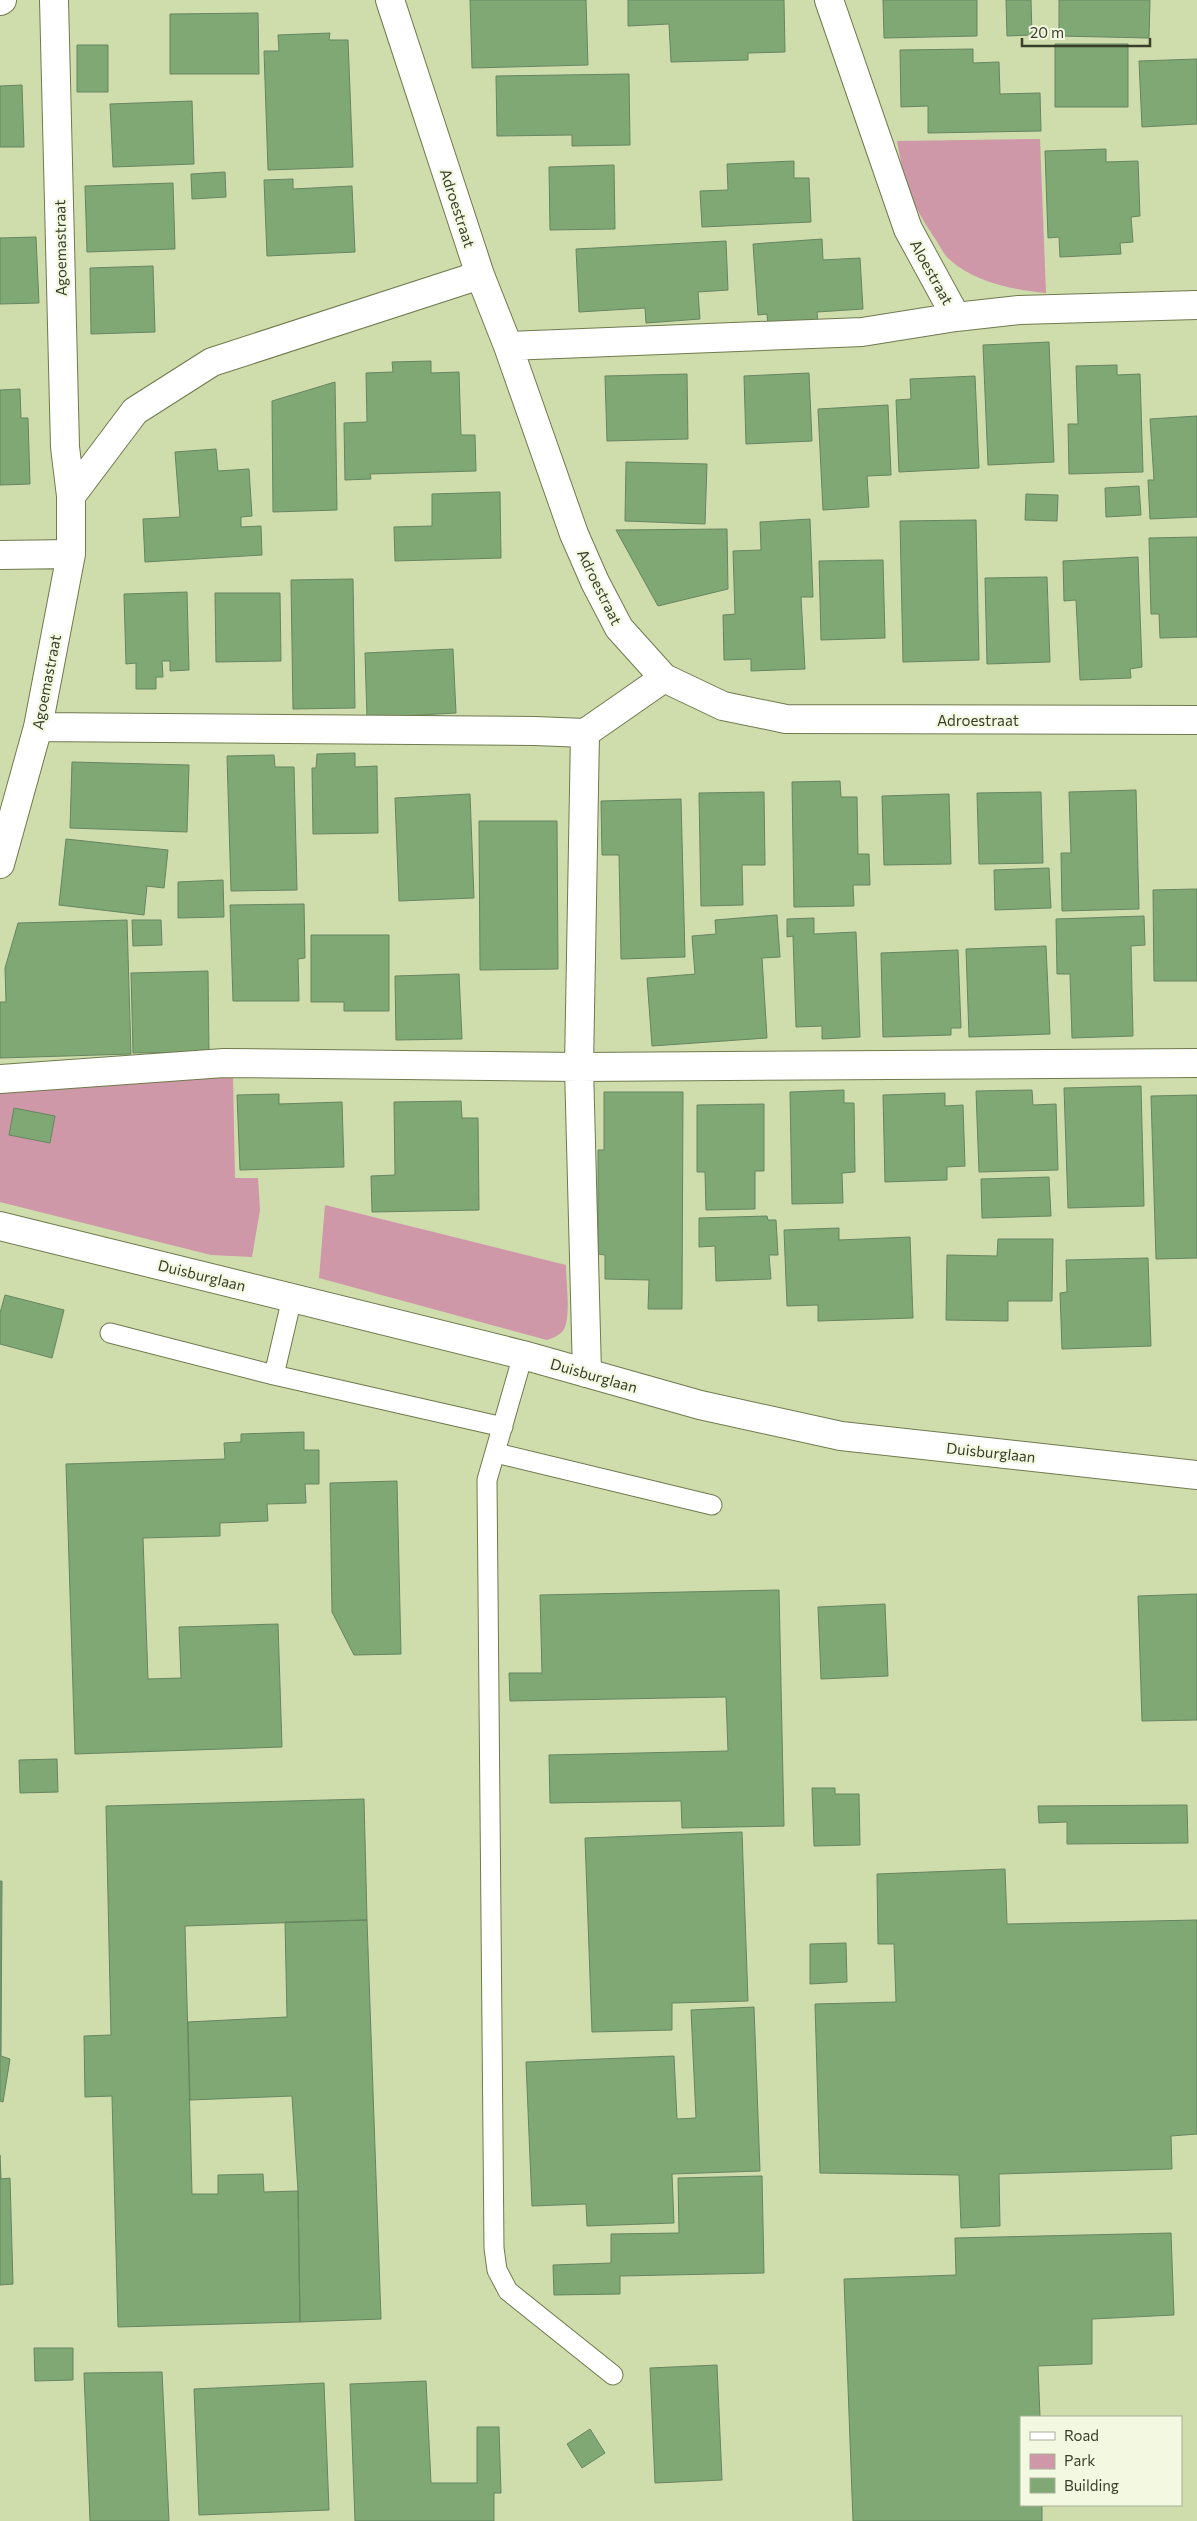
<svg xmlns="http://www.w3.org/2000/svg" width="1197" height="2521" viewBox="0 0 1197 2521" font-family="Commissioner,sans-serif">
	<rect width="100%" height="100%" fill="#cfdcac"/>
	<path fill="#cf98a8" d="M 1040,139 L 1046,293 C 1014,290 973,282 949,259 C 944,255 940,246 936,240 C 911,203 905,185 897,141 Z
		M 233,1076 L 235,1178 L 258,1178 L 260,1210 L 252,1257 L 211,1255 L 0,1202 L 0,1087 Z
		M 325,1205 L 566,1265 C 566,1280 571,1317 564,1329 C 561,1335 553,1338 547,1340 L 319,1278 Z"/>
	<path fill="#7fa875" stroke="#678560" d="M 470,0 L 586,0 L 588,65 L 472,68 Z
		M 628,0 L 784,0 L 785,52 L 748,53 L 748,60 L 671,62 L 669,24 L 628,26 Z
		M 883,0 L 977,0 L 977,36 L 884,38 Z
		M 1006,0 L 1031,0 L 1032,35 L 1007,36 Z
		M 1059,0 L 1150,0 L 1149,38 L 1059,36 Z
		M 258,13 L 259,74 L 170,74 L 170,14 Z
		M 330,33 L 329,40 L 348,40 L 353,167 L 268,170 L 264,51 L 279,51 L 278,35 Z
		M 1055,44 L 1128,44 L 1128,107 L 1055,107 Z
		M 77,45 L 108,45 L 108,92 L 77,92 Z
		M 973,49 L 973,63 L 999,62 L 1000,94 L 1040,93 L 1041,131 L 928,133 L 928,106 L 901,107 L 900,50 Z
		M 1197,59 L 1197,124 L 1142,127 L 1139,61 Z
		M 629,74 L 630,145 L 572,146 L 572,135 L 497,136 L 496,76 Z
		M 22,85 L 24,147 L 0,147 L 0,86 Z
		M 192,101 L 194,164 L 113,167 L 110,104 Z
		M 1106,149 L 1106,162 L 1138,161 L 1140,216 L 1131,217 L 1133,242 L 1120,243 L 1121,254 L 1060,257 L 1059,237 L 1048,238 L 1045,151 Z
		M 794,161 L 794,178 L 809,178 L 811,222 L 702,227 L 700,191 L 728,190 L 727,164 Z
		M 614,165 L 615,229 L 550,230 L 549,167 Z
		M 225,172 L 226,197 L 192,199 L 191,174 Z
		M 293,179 L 293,189 L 352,186 L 355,252 L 267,256 L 264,180 Z
		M 173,183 L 175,249 L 87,252 L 85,186 Z
		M 36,237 L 39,303 L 0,304 L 0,238 Z
		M 822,239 L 823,260 L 860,258 L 863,309 L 817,312 L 818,324 L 768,327 L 767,314 L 758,315 L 753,244 Z
		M 726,241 L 728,290 L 698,292 L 700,319 L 646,323 L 645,308 L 579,312 L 576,249 Z
		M 153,266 L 155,332 L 91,334 L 90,268 Z
		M 1049,342 L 1054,462 L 988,465 L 983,345 Z
		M 431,361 L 431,373 L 459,372 L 461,435 L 475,435 L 476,471 L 370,474 L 371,479 L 345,480 L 344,423 L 367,422 L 366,373 L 393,372 L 392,362 Z
		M 1117,365 L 1117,375 L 1140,374 L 1143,472 L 1069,474 L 1068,424 L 1078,424 L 1076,366 Z
		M 809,373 L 812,441 L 746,444 L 744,376 Z
		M 687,374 L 688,439 L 607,441 L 605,376 Z
		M 975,376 L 979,468 L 899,472 L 896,400 L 911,399 L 910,379 Z
		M 335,382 L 337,510 L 273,512 L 272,401 Z
		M 20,389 L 21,418 L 28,418 L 30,484 L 0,485 L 0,390 Z
		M 888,405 L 891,475 L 867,476 L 869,507 L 823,510 L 818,409 Z
		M 1197,416 L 1197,517 L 1150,519 L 1148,480 L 1154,480 L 1150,419 Z
		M 216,449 L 218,471 L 249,469 L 252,516 L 241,517 L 241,527 L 261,526 L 262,555 L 145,562 L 143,519 L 180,517 L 175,452 Z
		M 626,462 L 707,464 L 705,524 L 625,521 Z
		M 1139,486 L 1141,515 L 1106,517 L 1105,488 Z
		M 500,492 L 501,558 L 395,561 L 394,527 L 432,526 L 432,494 Z
		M 1026,494 L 1058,495 L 1057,521 L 1025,520 Z
		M 810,519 L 813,597 L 801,597 L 805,669 L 751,671 L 751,659 L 724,660 L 723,615 L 735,614 L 733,551 L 761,550 L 760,522 Z
		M 976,520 L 979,660 L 903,662 L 900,521 Z
		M 727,529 L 728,589 L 658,606 L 616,530 Z
		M 1197,537 L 1197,637 L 1160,638 L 1159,614 L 1151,614 L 1149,538 Z
		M 1138,557 L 1142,667 L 1130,669 L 1131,678 L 1080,680 L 1076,600 L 1064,601 L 1063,561 Z
		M 883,560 L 885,638 L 821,640 L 819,561 Z
		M 1047,577 L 1050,662 L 987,664 L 985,578 Z
		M 353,579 L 355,708 L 293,709 L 291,580 Z
		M 187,592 L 189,670 L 170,671 L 170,661 L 162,661 L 163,677 L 156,677 L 156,689 L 136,689 L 136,663 L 126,664 L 124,594 Z
		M 215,593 L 280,593 L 281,661 L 216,662 Z
		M 453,649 L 456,713 L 367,718 L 365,653 Z
		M 355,753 L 355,767 L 377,766 L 378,833 L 313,834 L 312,768 L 316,768 L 317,754 Z
		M 274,755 L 275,767 L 294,767 L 297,890 L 231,891 L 227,756 Z
		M 72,762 L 189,765 L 187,832 L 70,828 Z
		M 840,781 L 841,797 L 857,797 L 858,854 L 869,854 L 870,885 L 853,885 L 854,906 L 794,907 L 792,782 Z
		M 1136,790 L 1139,909 L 1062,911 L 1061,853 L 1071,853 L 1069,792 Z
		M 764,792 L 765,865 L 742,865 L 743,905 L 701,906 L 699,793 Z
		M 1041,792 L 1043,863 L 979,864 L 977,793 Z
		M 470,794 L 474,898 L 399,901 L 395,798 Z
		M 949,794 L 951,864 L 884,865 L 882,796 Z
		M 681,799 L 685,957 L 621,959 L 619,855 L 602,855 L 601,801 Z
		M 479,821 L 557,821 L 558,969 L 480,970 Z
		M 66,839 L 168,850 L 164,888 L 147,886 L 144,915 L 59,905 Z
		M 1049,868 L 1051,908 L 995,910 L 994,870 Z
		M 223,880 L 224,917 L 178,918 L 178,882 Z
		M 1197,889 L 1197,981 L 1154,981 L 1153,890 Z
		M 304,904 L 305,958 L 298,959 L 299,1001 L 233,1001 L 230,905 Z
		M 777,915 L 780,957 L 762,958 L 767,1038 L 652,1046 L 647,978 L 695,974 L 692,936 L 716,934 L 715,920 Z
		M 1144,916 L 1145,945 L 1131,946 L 1133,1036 L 1072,1038 L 1070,974 L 1057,974 L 1056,919 Z
		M 814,918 L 814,934 L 856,932 L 860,1037 L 822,1039 L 822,1026 L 796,1027 L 793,936 L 787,937 L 787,919 Z
		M 127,920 L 131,1054 L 0,1058 L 0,1002 L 6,1002 L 5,968 L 18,923 Z
		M 132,920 L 161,920 L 162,945 L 133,946 Z
		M 311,935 L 389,935 L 389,1011 L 344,1011 L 344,1002 L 311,1002 Z
		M 1046,946 L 1050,1034 L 969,1037 L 966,949 Z
		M 958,950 L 961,1028 L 951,1028 L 951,1035 L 883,1037 L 881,953 Z
		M 208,971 L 209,1052 L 133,1053 L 131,973 Z
		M 459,974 L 462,1039 L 396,1040 L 395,976 Z
		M 1141,1086 L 1144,1206 L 1068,1208 L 1064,1088 Z
		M 844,1090 L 844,1103 L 854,1103 L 855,1172 L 842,1173 L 843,1203 L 792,1204 L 790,1092 Z
		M 1032,1090 L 1033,1105 L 1056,1104 L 1058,1170 L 979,1172 L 976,1091 Z
		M 604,1092 L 683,1092 L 682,1309 L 648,1309 L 649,1280 L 605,1279 L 605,1255 L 598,1254 L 598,1150 L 604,1150 Z
		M 945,1093 L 945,1106 L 963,1105 L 965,1166 L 947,1167 L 947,1180 L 885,1182 L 883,1095 Z
		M 279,1094 L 279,1104 L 342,1102 L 344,1167 L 240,1170 L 237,1095 Z
		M 1197,1095 L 1197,1258 L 1156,1259 L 1151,1096 Z
		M 461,1101 L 462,1118 L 478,1118 L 479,1210 L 372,1212 L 371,1176 L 395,1175 L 394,1102 Z
		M 764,1104 L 764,1171 L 755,1171 L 755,1209 L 706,1210 L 705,1172 L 697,1172 L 697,1105 Z
		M 14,1108 L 55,1116 L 50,1143 L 9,1135 Z
		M 1049,1177 L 1051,1216 L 982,1218 L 981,1179 Z
		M 767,1216 L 768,1220 L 776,1220 L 778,1255 L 769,1255 L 771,1279 L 716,1281 L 715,1246 L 699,1247 L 699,1218 Z
		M 839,1228 L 839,1240 L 910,1237 L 913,1318 L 818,1321 L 818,1305 L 787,1306 L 784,1230 Z
		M 998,1239 L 1053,1239 L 1052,1301 L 1008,1301 L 1008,1321 L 946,1320 L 947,1255 L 997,1256 Z
		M 1148,1258 L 1151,1346 L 1062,1349 L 1060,1293 L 1067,1292 L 1066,1260 Z
		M 5,1295 L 64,1310 L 52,1358 L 0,1344 L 0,1313 Z
		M 304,1432 L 304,1450 L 319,1450 L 319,1484 L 305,1484 L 306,1503 L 267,1504 L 268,1521 L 220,1523 L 220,1536 L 143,1538 L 148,1679 L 181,1678 L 179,1627 L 278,1624 L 282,1747 L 75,1754 L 66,1464 L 225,1459 L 224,1443 L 241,1442 L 241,1434 Z
		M 397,1481 L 401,1654 L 354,1655 L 332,1612 L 330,1483 Z
		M 779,1590 L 784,1826 L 682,1828 L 681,1801 L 550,1803 L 549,1755 L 728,1751 L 726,1697 L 510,1701 L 509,1673 L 542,1673 L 540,1595 Z
		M 1197,1594 L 1197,1720 L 1142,1721 L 1138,1596 Z
		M 885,1604 L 888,1676 L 821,1679 L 818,1607 Z
		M 57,1759 L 58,1792 L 20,1793 L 19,1760 Z
		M 812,1788 L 835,1788 L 835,1794 L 859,1794 L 860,1845 L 814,1846 Z
		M 364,1799 L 367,1920 L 185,1926 L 192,2194 L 218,2194 L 218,2175 L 263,2174 L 264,2192 L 298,2191 L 300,2322 L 118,2327 L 112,2096 L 85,2097 L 84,2036 L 111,2035 L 106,1806 Z
		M 1187,1805 L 1188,1843 L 1067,1844 L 1067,1822 L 1039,1823 L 1038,1806 Z
		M 742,1832 L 748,2001 L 672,2003 L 672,2030 L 592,2032 L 585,1838 Z
		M 1005,1869 L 1007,1924 L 1197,1920 L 1197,2134 L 1171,2136 L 1172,2169 L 999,2174 L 1000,2226 L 961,2228 L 959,2175 L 820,2173 L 815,2004 L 896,2002 L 894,1944 L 878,1944 L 877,1874 Z
		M 0,1881 L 2,1881 L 1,2056 L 10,2059 L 3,2102 L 0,2101 Z
		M 367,1920 L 381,2319 L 300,2322 L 298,2191 L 292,2096 L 190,2100 L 188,2022 L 287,2017 L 285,1922 Z
		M 846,1943 L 847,1982 L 810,1984 L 810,1944 Z
		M 754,2007 L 760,2171 L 672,2174 L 674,2223 L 587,2226 L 586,2204 L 532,2206 L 526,2062 L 674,2056 L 677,2119 L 696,2118 L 691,2010 Z
		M 0,2155 L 1,2179 L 10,2178 L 13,2284 L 0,2285 Z
		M 762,2176 L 764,2273 L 620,2276 L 620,2294 L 554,2295 L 553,2265 L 611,2263 L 611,2234 L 679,2233 L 678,2178 Z
		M 1171,2233 L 1174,2315 L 1092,2319 L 1092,2364 L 1038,2366 L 1040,2417 L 1021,2417 L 1021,2505 L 1042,2505 L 1042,2521 L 853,2521 L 844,2279 L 956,2275 L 955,2238 Z
		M 34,2348 L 73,2348 L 73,2380 L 35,2381 Z
		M 717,2365 L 722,2480 L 655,2483 L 650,2368 Z
		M 162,2372 L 169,2521 L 90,2521 L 84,2373 Z
		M 426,2381 L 431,2483 L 477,2483 L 477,2427 L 499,2427 L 501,2493 L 494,2493 L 494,2521 L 355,2521 L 350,2384 Z
		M 324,2383 L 329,2510 L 199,2515 L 194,2389 Z
		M 590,2429 L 605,2453 L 582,2468 L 567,2444 Z"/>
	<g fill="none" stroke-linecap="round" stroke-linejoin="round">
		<defs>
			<path id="service" d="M 110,1333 L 274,1375 L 503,1427
				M 523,1355 L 487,1480 L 494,2248 L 497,2270 L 508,2291 L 613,2375
				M 274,1375 L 292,1298
				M 496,1453 L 712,1505"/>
			<path id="minor" d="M 390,0 L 480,275 L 508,346 L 574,534 L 595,582 L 619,628 L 664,678 L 723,706 L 786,719 L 1197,720
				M 829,0 L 908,229 L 956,317
				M 0,1 L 2,0
				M 508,346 L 862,332 L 956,317 L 1019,310 L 1197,305
				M 71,496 L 135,411 L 212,362 L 480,275
				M 0,555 L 71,554
				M 38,727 L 535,731 L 585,733 L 664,678
				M 585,733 L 579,1067 L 587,1373
				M 0,864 L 38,727 L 71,554 L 71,496 L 65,447 L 54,0
				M 0,1079 L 224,1063 L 579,1067 L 1197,1063"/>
			<path id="tertiary" d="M 0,1226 L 523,1355 L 700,1405 L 841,1436 L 1197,1475"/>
		</defs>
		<use href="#service" stroke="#6f7a4e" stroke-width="21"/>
		<use href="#minor" stroke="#6f7a4e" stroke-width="30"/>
		<use href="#tertiary" stroke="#6f7a4e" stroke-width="30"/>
		<use href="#service" stroke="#fff" stroke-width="19"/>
		<use href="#minor" stroke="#fff" stroke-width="28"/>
		<use href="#tertiary" stroke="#fff" stroke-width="28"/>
	</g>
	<g text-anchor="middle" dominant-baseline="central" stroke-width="4.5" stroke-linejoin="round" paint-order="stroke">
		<g font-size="15" fill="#393e2b" stroke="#f3f9e1">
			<text transform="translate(458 208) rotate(72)">Adroestraat</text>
			<text transform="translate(60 248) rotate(-91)">Agoemastraat</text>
			<text transform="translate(932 272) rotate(61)">Aloestraat</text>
			<text transform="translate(600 587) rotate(64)">Adroestraat</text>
			<text transform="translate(46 682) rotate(-79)">Agoemastraat</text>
			<text x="978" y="720">Adroestraat</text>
			<text transform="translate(202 1275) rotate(14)">Duisburglaan</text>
			<text transform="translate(594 1375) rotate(16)">Duisburglaan</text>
			<text transform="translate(991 1452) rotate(6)">Duisburglaan</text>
		</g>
	</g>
	<rect x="1020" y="2416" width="162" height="90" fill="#f3f9e1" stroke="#a9ae98"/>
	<rect x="1030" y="2432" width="25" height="8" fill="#ffffff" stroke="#a9ae98"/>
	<text x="1064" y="2441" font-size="15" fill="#393e2b">Road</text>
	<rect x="1030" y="2454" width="25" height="15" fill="#cf98a8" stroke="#a9ae98"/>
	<text x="1064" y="2466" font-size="15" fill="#393e2b">Park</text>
	<rect x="1030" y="2478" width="25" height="15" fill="#7fa875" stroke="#a9ae98"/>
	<text x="1064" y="2491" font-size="15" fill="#393e2b">Building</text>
	<path d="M1022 38v8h128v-8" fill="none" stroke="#393e2b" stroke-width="2.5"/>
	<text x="1030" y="38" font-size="15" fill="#393e2b" stroke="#f3f9e1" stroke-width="4" paint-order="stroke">20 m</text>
</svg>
